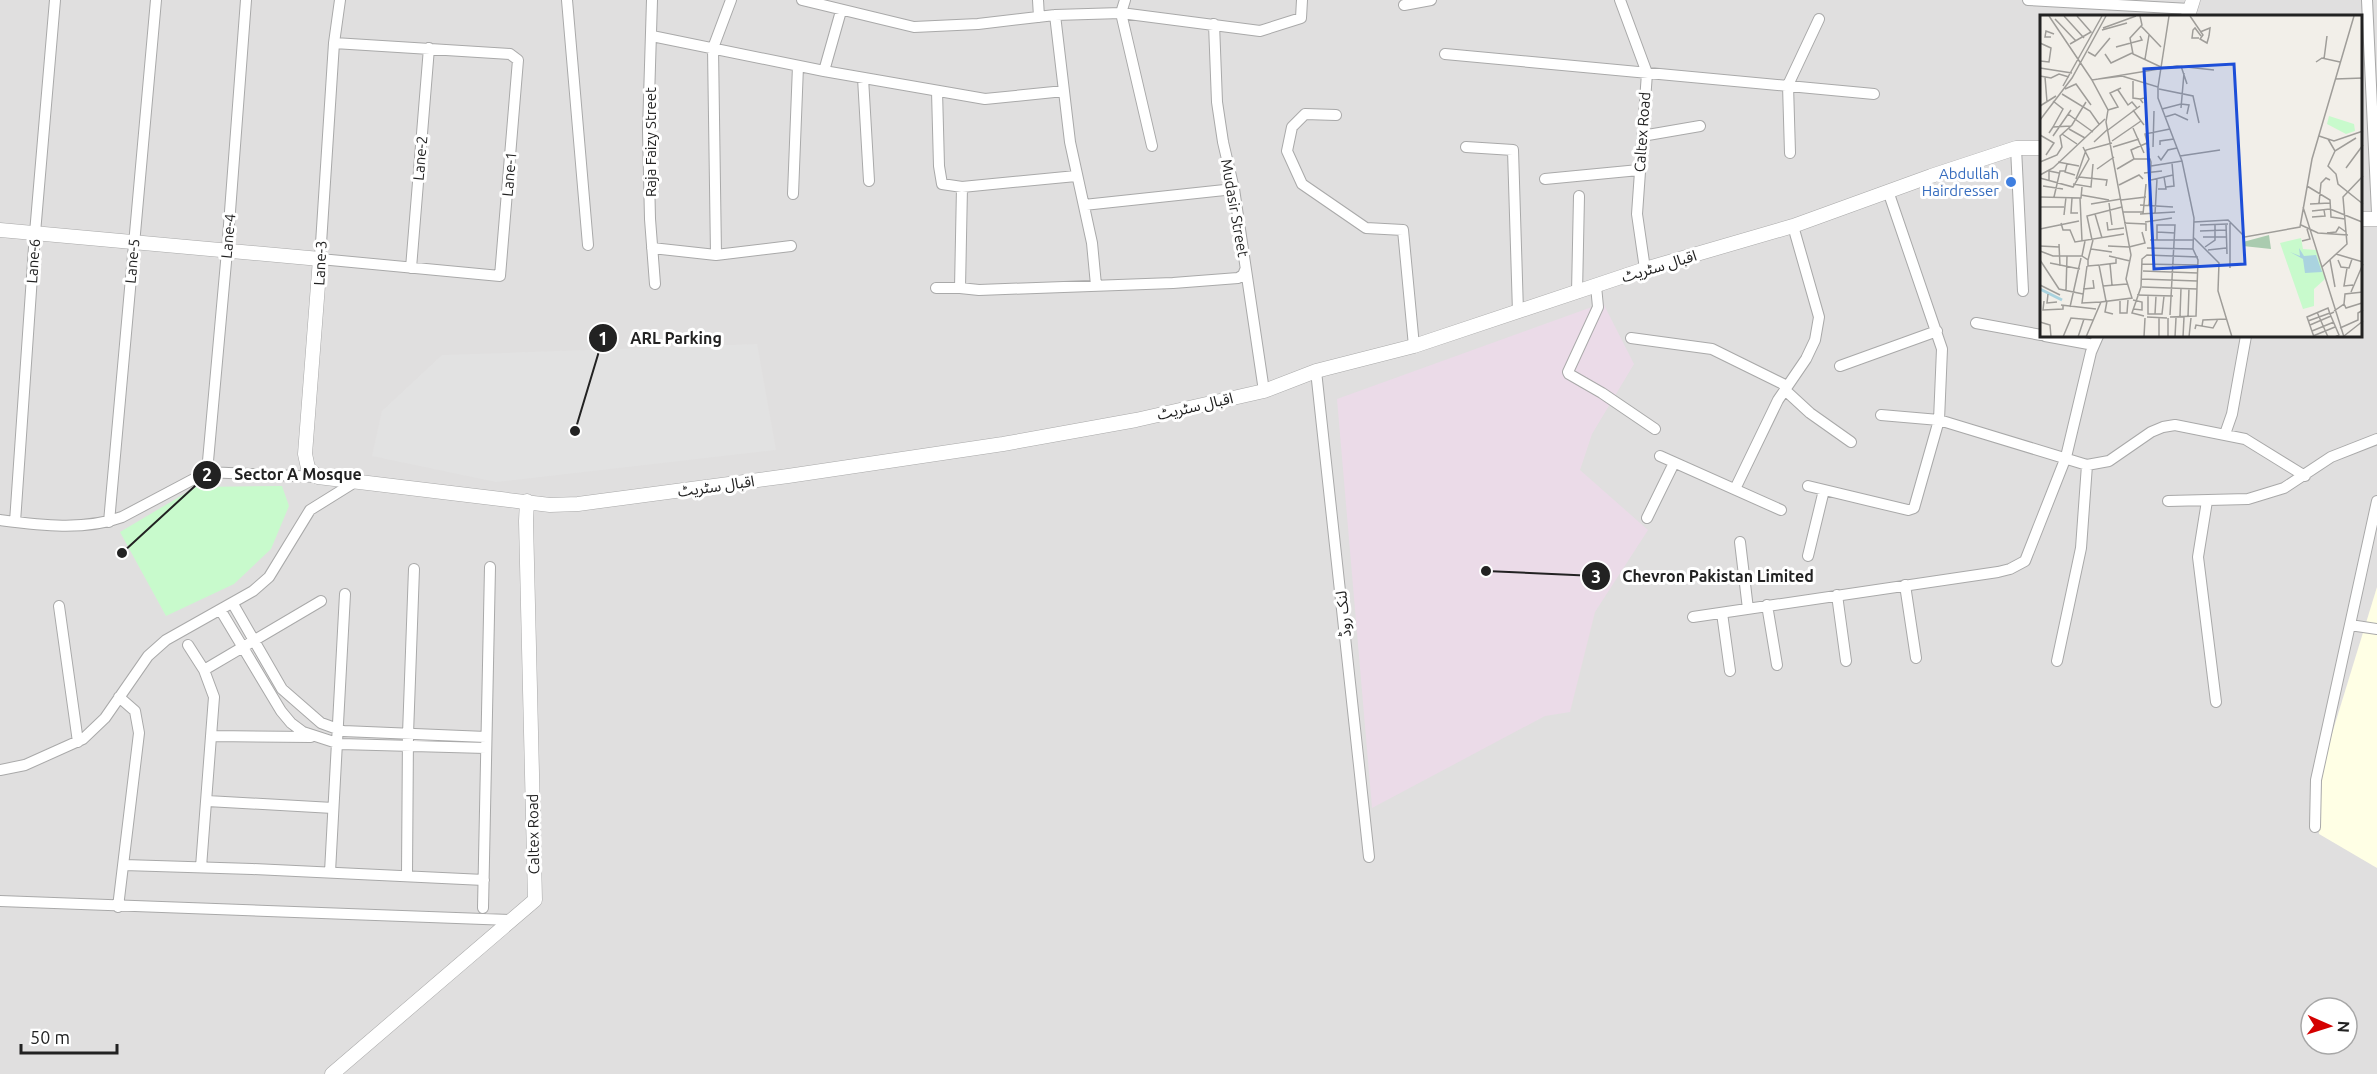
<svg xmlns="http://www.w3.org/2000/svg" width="2377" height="1074" viewBox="0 0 2377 1074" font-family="Ubuntu,'Noto Sans Arabic',sans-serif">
	<rect width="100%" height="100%" fill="#f2efe9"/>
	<path fill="#e0dfdf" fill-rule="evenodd" d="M 0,0 L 2377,0 L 2377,1074 L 0,1074 ZM 2041,16 L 2360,16 L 2360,336 L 2041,336 ZM 2311,1008 L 2347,1008 L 2347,1044 L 2311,1044 Z"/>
	<path fill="#ebdbe8" d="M 1603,303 L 1634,364 L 1592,434 L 1580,470 L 1648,530 L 1595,612 L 1570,712 L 1545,716 L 1372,808 L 1337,399 Z"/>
	<path fill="#ffffe5" d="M 2377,587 L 2377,868 L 2319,834 L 2323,763 Z"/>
	<path fill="#c8facc" d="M 282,486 L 289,506 L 271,549 L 234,584 L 166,616 L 120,532 L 196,487 Z"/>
	<path fill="#e2e2e2" d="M 757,344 L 776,450 L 496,482 L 372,456 L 382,411 L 442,355 Z"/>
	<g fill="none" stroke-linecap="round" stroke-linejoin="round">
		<defs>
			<path id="minor" d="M 567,0 L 588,245
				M 652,0 L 648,131 L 650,219 L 655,284
				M 802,0 L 914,27 L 978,24 L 1055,15 L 1121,13 L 1260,31 L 1301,18 L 1302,0
				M 1038,0 L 1039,17
				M 1125,0 L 1121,13 L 1152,146
				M 1620,0 L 1647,73 L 1637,214 L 1645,269
				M 2028,0 L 2190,9
				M 2367,0 L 2377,213
				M 1404,5 L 1431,0
				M 1055,15 L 1070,142 L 1092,243 L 1096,285
				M 1214,24 L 1217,102 L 1223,142 L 1234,189 L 1264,391
				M 652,36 L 824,71 L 985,99 L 1064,91
				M 334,43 L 320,259 L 500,276 L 518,60 L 510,54 L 334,43 L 340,0
				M 1445,54 L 1874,94
				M 824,71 L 841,11
				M 863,78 L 869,181
				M 937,91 L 939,166 L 942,184 L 962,187 L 1076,176
				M 1336,115 L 1305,114 L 1292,127 L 1287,151 L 1302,184 L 1366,228 L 1403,230 L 1414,346
				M 1642,136 L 1700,126
				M 1466,147 L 1513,150 L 1518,312
				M 2016,148 L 2023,291
				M 1790,153 L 1788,85 L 1819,19
				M 1545,179 L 1639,170
				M 962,187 L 960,288 L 979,290 L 1173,283 L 1238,278 L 1243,275 L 1245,270
				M 793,194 L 798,66
				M 1084,205 L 1234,189
				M 652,248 L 716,255 L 791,246
				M 716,255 L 713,48 L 731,0
				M 411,268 L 429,48
				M 1596,286 L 1598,307 L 1568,372 L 1569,374 L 1602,393 L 1655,429
				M 936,288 L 960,288
				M 1577,293 L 1579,196
				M 1976,323 L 2041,335
				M 2045,336 L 2094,345
				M 1631,338 L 1712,349 L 1787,386
				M 1840,366 L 1937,331
				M 1316,371 L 1369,857
				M 1785,390 L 1810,413 L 1851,442
				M 1881,415 L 1939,420 L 2087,465 L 2109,461 L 2151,432 L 2163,427 L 2175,425 L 2245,439 L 2305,476
				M 2225,434 L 2232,414 L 2246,336
				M 1660,456 L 1781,510
				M 207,472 L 227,251 L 246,0
				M 1808,486 L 1908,510 L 1914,508 L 1939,420 L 1942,349 L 1888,191
				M 1735,489 L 1778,400 L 1806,359 L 1815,340 L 1819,317 L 1793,226
				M 2168,501 L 2248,499 L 2284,488 L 2331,457 L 2377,439
				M 2207,501 L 2198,557 L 2216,702
				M 1647,518 L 1674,463
				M 0,520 C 39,525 84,531 122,517 L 207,472 L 318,477
				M 15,522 L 35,233 L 55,0
				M 109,522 L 156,0
				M 1740,542 L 1748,609
				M 1808,556 L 1824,490
				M 1905,585 L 1916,658
				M 1837,595 L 1846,661
				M 233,604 L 282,689 L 321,723 L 343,731 L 486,737
				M 1767,605 L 1777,665
				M 59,606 L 78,742
				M 221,611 L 281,711 L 291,723 L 303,732 L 340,744 L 486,748
				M 1722,613 L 1730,671
				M 1693,617 L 1998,572 L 2010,569 L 2025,561 L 2066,457 L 2091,352 L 2098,336
				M 2350,625 L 2377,629
				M 188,645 L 204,670 L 214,697 L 201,867
				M 2057,661 L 2081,548 L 2087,465
				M 204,670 L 321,601
				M 211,736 L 311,737
				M 0,770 L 25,765 L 83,739 L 105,718 L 148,656 L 166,640 L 253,591 L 269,577 L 310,510 L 355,482
				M 207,801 L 333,808
				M 2315,827 L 2316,780 L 2377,501
				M 124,865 L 252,869 L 484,880
				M 330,872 L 345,594
				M 407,876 L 408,734 L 414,569
				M 0,901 L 512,920
				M 118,907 L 139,733 L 135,711 L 119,697
				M 483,908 L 490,567"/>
			<path id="tertiary" d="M 2188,16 L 2193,0
				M 2360,219 L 2377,219
				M 0,230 L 320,259 L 305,454 L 308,468 L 318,477 L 550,505 L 578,504 L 788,476 L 1003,444 L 1136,420 L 1264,391 L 1316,371 L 1414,346 L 1645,269 L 1793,226 L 1931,176 L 2016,148 L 2041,148
				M 332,1074 L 535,900 L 526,521 L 527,501"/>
		</defs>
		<use href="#minor" stroke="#a9a9a9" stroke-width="12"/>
		<use href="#tertiary" stroke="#a9a9a9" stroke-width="15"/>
		<use href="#minor" stroke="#fff" stroke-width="10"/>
		<use href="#tertiary" stroke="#fff" stroke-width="14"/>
	</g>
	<circle fill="#3f7fe0" stroke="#fff" stroke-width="2" cx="2011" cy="182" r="6"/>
	<g text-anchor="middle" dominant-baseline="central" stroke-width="6" stroke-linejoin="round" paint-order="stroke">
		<g font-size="15" fill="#222" stroke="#fff">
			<text transform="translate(1642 132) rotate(-86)">Caltex Road</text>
			<text transform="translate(650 142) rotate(-90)">Raja Faizy Street</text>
			<text transform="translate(420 158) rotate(-85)">Lane-2</text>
			<text transform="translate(509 174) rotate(-85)">Lane-1</text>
			<text transform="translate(1235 208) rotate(80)">Mudasir Street</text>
			<text transform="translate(228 236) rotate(-85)">Lane-4</text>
			<text transform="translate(33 261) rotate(-86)">Lane-6</text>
			<text transform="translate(132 261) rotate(-85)">Lane-5</text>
			<text transform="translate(320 263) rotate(-87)">Lane-3</text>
			<text transform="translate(1659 266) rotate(-17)">اقبال سٹریٹ</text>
			<text transform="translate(1195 406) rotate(-13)">اقبال سٹریٹ</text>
			<text transform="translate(716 486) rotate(-8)">اقبال سٹریٹ</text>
			<text transform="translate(1343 614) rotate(-96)">لنک روڈ</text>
			<text transform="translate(533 834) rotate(-91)">Caltex Road</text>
		</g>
		<g font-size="15" fill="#366cbe" stroke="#fff" text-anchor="end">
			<text x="1999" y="173">Abdullah<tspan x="1999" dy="17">Hairdresser</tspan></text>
		</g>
	</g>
	<g transform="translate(2040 15)">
		<rect width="322" height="322" fill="#f2efe9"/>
		<path d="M 229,220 L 231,234 L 203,231 L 203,227 Z" fill="#aacbaf"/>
		<path d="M 289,101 L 314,109 L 315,116 L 306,119 L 287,109 ZM 261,223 L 263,234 L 276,235 L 285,264 L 274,274 L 274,291 L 263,294 L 240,228 Z" fill="#c8facc"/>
		<path d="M 259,233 L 264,241 L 276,240 L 282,257 L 265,258 L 263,244 L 250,237 L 260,241 Z" fill="#aad3df"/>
		<path fill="none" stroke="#aad3df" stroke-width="3" d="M 0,274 L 22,285"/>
		<path fill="none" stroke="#9f9d99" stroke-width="1.5" d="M 9,1 L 52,65M 24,1 L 44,23M 100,1 L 102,10 L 90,23 L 93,39 L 121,52M 150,1 L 163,20 L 160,24 L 167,28 L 169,21M 15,4 L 36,26M 101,11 L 121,32M 63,13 L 96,1M 62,15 L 87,8M 160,17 L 170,13 L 169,21M 11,22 L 5,22 L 6,16 L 14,19M 159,23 L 152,23 L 153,15 L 155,13 L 161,21M 0,28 L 11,33 L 9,47 L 0,46M 30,29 L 51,17 L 37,1M 76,32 L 102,25 L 100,21M 48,37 L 55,41 L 70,23M 65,39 L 71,48 L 92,38M 105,44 L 109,20M 284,44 L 287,21M 276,47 L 282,43 L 300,47M 141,51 L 147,69M 0,53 L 32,58M 0,61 L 11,63 L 19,59 L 29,62M 5,62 L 7,87M 58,64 L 82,61 L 118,72 L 118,83 L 142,146 L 154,203 L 153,234 L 158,245 L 156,301 L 130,302M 295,64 L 323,63M 93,66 L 93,83 L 100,84M 23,71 L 62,1M 118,72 L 129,1M 25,74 L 36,69 L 51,90M 119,74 L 153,81 L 159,108M 78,75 L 88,90 L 92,87 L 97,93M 22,79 L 50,96 L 59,109M 13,86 L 23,94 L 13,112M 103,88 L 100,84 L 105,83 L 105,69M 0,91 L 16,81M 141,93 L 144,58M 122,94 L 141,89 L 149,90 L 147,99M 68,95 L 78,92 L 70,78 L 81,73M 93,95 L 104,110M 28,99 L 53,117M 125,102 L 135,99 L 148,105M 0,105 L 32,63 L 66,1M 93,113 L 104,138M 29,114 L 45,123M 68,115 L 100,91M 9,118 L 13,112 L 31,111M 22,119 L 37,129M 0,120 L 14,128 L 6,140M 13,121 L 31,95M 279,121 L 294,126 L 323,116M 288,124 L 295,136 L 316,123M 72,126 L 101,106M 54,127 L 68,114M 120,130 L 120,126 L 134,124M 73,132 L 99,124M 113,132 L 114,96M 109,135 L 105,119 L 130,114M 295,136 L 288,151 L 296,159 L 298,169 L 323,189M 118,141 L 121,145 L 128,135 L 137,133M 140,141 L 180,135M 94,144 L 110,144 L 111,147 L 109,191M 94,144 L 91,135 L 107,128M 0,147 L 17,140 L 22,132 L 20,121 L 32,110 L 46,87M 18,147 L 39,151M 27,149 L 25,157 L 35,160M 111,151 L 142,146M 306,153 L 323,130M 57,154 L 74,142M 77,154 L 94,144M 104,158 L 122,156M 0,160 L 13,153 L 65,104M 39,162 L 67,165 L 66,171M 0,163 L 33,172 L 49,144 L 43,132M 36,164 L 46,135 L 72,128M 9,165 L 9,156 L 19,158M 111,165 L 133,160M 33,169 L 51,172 L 53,149M 79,170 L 99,160 L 103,164M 3,171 L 23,174M 267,171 L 290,185 L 291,202 L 305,204M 126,172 L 134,171 L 132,148M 118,174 L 126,174 L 124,162M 41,180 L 69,185M 0,182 L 41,183 L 42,172M 14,182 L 20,156 L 25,156M 32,183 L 31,198 L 38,198M 40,183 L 42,226M 81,185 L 106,182M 69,188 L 72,210M 279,188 L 281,168 L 286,163 L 290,165M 51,189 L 81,184M 270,189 L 290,188M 100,190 L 133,192M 0,192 L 24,192M 263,192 L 304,322M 290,194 L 322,207M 272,196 L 290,194M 83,197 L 103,197M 55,199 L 62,223M 100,199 L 135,197M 103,199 L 106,169M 115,199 L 117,164M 24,200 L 26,182M 272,202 L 285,201 L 284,195M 67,207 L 68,215 L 84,213M 105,207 L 132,203M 154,207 L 188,205 L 205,222 L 260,212 L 272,144 L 314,1M 21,208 L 23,215 L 30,215 L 35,227 L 84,219M 84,208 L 106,209 L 106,216M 190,208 L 190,253M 186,209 L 187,239M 160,210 L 188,209M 261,210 L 278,218 L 308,220M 0,214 L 39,206M 160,216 L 186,215M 117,217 L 135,218M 287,218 L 296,217 L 299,212 L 306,217M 153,222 L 179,248 L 178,276 L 192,322M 163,222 L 186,222M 52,225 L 47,201 L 82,192M 110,225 L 117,225 L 117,210 L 135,210 L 130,300M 117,225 L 153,225M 262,226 L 270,224 L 267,214M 19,229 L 20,251M 0,231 L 19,232M 68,231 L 89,232M 89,232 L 105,228 L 102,217M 165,232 L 175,225 L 175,209M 107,233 L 153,234M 51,234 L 72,237M 168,235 L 186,233M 0,236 L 13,241 L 42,241 L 45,226M 296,239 L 323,247M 42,241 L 48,245 L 48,251 L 59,250 L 66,286M 69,241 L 90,246M 0,245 L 19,274 L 43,279M 48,245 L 53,225M 290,245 L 295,272M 298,245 L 301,252 L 309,253 L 312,244M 10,248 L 40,254M 70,249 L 72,270M 102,249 L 158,250M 60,250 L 76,248 L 76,242M 47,251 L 42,288 L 61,287M 282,252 L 307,229 L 303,182 L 323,161M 307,253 L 304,271 L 313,270M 103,256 L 158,258M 101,264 L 157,266M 0,270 L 20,280M 63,271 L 87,269M 102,272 L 157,274M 43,274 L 54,273 L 53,265M 26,275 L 27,241M 311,277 L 323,249M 8,279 L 7,288 L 17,287M 97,280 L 133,281M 108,280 L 108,299 L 122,299 L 124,281M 4,286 L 3,295 L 23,294 L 23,291M 67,286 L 65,297 L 73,299M 80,286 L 80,298 L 87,298 L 88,285M 304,289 L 306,293 L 322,288M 21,290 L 56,294M 30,292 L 41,243M 93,294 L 102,295 L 102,287 L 93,285M 294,296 L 304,289 L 305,279 L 323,277M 277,297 L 288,322M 115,299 L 116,281M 290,299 L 299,320 L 295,322M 104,301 L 92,298 L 101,272 L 102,244 L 107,240 L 158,242M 140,301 L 141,273M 107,302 L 127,303M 148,302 L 149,273M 268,306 L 290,298M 0,307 L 10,310 L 11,322M 270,310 L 291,301M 162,311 L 163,305 L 186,304M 300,313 L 318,305 L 318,298 L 323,295M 155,314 L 156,310 L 173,313 L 178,304M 272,316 L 294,307M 273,321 L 295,312M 304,321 L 323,306M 23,322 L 31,303 L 53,305M 38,322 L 44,304M 46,322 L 61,287 L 92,283 L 86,264 L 91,240 L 66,107 L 68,95 L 52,65 L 137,51 L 174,55M 104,322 L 105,303M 119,322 L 119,303M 128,322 L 128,303M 135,322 L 136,303M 143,322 L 144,302M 149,322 L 151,303M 274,322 L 267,302 L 288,293 L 290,299 L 294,297"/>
		<path fill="#1d4ed8" fill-opacity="0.15" stroke="#1d4ed8" stroke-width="3" d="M 194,49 L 205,249 L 114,254 L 104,54 Z"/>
		<rect width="322" height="322" fill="none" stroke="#222" stroke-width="3"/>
	</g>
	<path fill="none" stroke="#222" stroke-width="2" d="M575 431L603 338M122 553L207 475M1486 571L1596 576"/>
	<g fill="#222" stroke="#fff" stroke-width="2">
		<circle cx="575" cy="431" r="6"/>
		<circle cx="122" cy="553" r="6"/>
		<circle cx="1486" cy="571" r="6"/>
		<circle cx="603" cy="338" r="15"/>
		<circle cx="207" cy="475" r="15"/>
		<circle cx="1596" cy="576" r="15"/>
	</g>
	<g font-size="18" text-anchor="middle" font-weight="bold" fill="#fff">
		<text x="603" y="345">1</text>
		<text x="207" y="481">2</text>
		<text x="1596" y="583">3</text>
	</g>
	<g font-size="16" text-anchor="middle" font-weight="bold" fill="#222" stroke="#fff" stroke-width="6" stroke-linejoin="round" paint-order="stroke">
		<text x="676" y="344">ARL Parking</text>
		<text x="298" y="480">Sector A Mosque</text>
		<text x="1718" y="582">Chevron Pakistan Limited</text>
	</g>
	<g transform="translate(2329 1026) rotate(93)"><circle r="28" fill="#ffffff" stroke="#a7a7a7" stroke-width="1.5"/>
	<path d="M0-4.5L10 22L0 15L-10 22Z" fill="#d40000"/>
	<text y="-9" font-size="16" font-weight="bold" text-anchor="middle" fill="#222222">N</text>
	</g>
	<path d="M21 1044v9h96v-9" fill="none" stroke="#222222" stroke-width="3"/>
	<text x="30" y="1044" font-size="18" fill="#222222" stroke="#ffffff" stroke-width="4.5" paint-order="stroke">50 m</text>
</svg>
